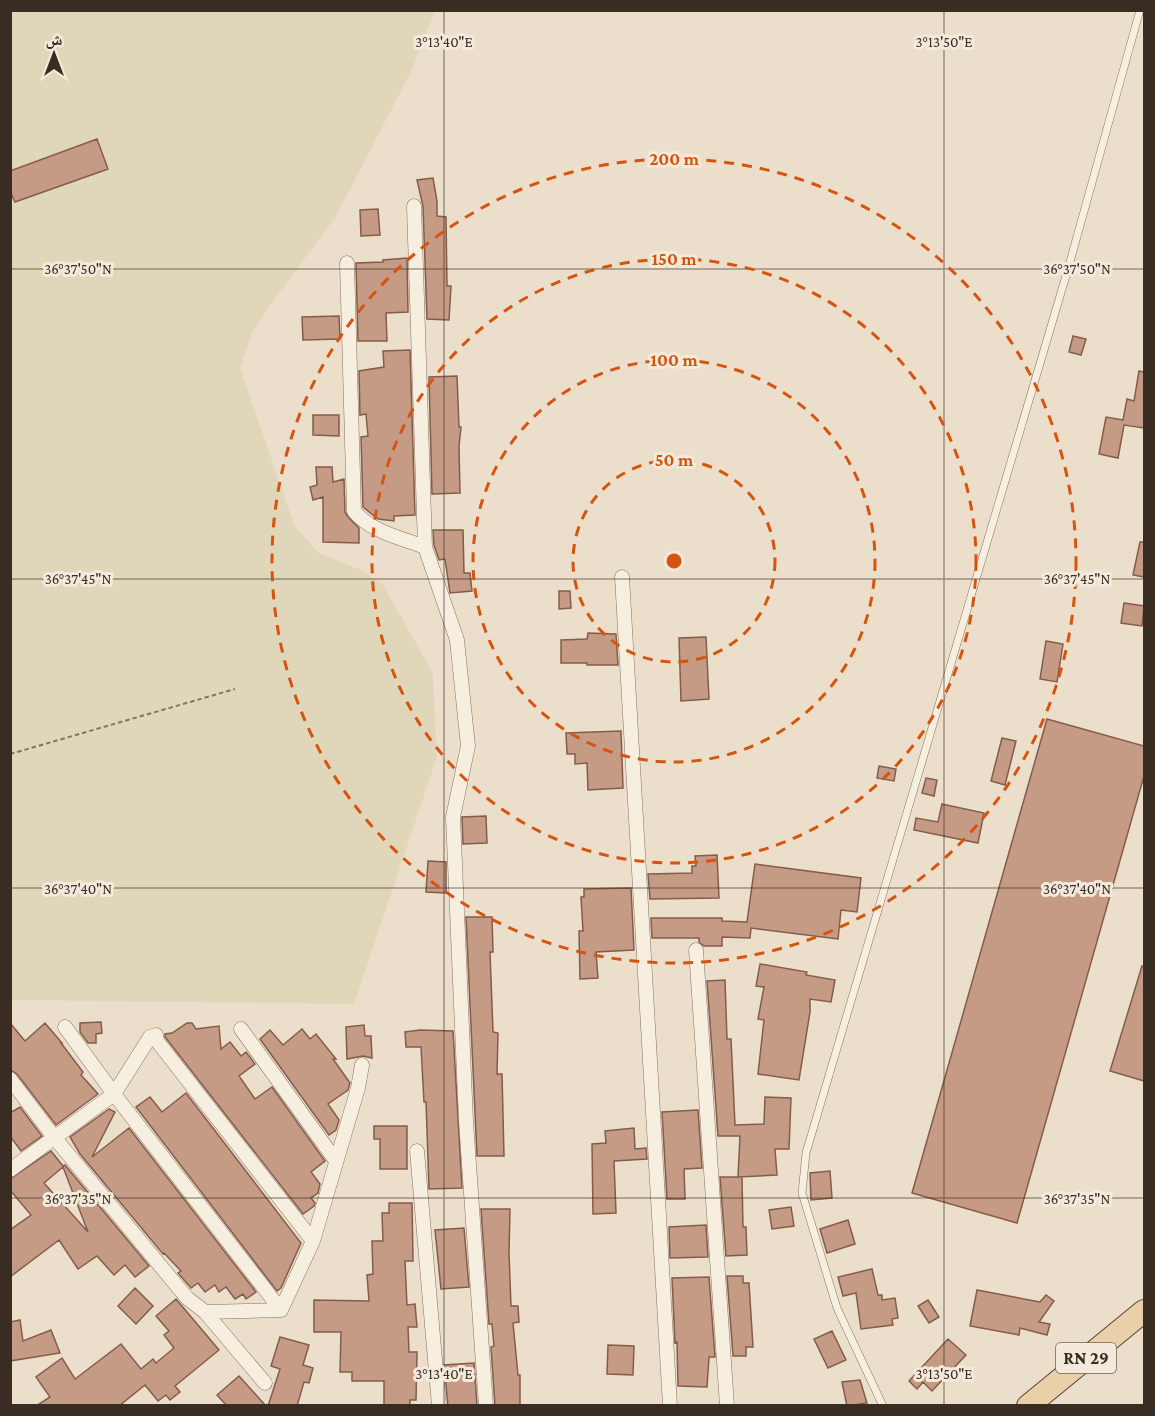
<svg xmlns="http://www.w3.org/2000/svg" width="1155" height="1416" viewBox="0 0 1155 1416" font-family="'Crimson Pro','Noto Naskh Arabic',serif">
	<rect width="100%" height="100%" fill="#ebdfcc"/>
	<path fill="#e0d7ba" d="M 11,11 L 435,11 L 411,72 L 335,218 L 268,308 L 251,335 L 240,368 L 295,527 L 319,553 L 361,570 L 383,585 L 433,673 L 437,757 L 354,1004 L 11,1000 Z"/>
	<path fill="#c59b86" stroke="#845c49" stroke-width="1.5" fill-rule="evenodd" d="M 97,139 L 108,169 L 15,202 L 10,191 L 10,171 Z
		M 433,178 L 437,201 L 437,216 L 446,217 L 447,286 L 451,286 L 449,320 L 427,319 L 423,206 L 417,180 Z
		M 378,209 L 380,235 L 361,236 L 360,210 Z
		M 407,258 L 408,312 L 386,313 L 387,341 L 358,341 L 356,263 L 383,262 L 383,260 Z
		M 339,316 L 340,339 L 303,340 L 302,317 Z
		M 1073,336 L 1086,339 L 1081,355 L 1069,352 Z
		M 410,350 L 415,515 L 394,516 L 394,521 L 378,519 L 363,507 L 361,437 L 368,436 L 366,414 L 360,415 L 359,371 L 384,367 L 383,351 Z
		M 1139,371 L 1144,372 L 1144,428 L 1124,425 L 1118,458 L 1099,454 L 1106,417 L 1123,420 L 1127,399 L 1134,401 Z
		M 457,376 L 459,427 L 461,427 L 459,446 L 460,493 L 432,494 L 429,377 Z
		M 313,415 L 339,415 L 339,436 L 313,435 Z
		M 316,467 L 332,467 L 333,482 L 344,479 L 345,512 L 348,517 L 359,528 L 359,543 L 323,542 L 323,497 L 313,500 L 310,487 L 317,485 Z
		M 433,530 L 463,530 L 464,573 L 470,573 L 472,591 L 450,593 L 445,559 L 439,560 L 434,545 Z
		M 1140,542 L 1144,542 L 1144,577 L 1133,575 Z
		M 559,591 L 570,591 L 571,608 L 559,609 Z
		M 1124,603 L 1144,606 L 1142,626 L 1121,623 Z
		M 588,633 L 616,634 L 618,665 L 587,665 L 587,663 L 561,663 L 561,640 L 587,639 Z
		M 706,637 L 709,699 L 681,701 L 679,638 Z
		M 1046,641 L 1063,644 L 1057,682 L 1040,679 Z
		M 1047,719 L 1144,746 L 1144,776 L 1017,1223 L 912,1193 Z
		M 621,731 L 623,788 L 588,790 L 587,763 L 575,764 L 575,754 L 567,754 L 566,733 Z
		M 1002,738 L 1016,741 L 1005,785 L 991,781 Z
		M 879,766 L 896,769 L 894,781 L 877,778 Z
		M 926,778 L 937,780 L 934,796 L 922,793 Z
		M 942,804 L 984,813 L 978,843 L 914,830 L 916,818 L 938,822 Z
		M 486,816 L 487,843 L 463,844 L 462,817 Z
		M 717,855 L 719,898 L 650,899 L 648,874 L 692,873 L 692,866 L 696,866 L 695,856 Z
		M 428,861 L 446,862 L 446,893 L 426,892 Z
		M 755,864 L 861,878 L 857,912 L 841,910 L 838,939 L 751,928 L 750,938 L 722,937 L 722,946 L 704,946 L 699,942 L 699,938 L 652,938 L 651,918 L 722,918 L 722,921 L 747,922 Z
		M 631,888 L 634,950 L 596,952 L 598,978 L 580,979 L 579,931 L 583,931 L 581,897 L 584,897 L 584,889 Z
		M 466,917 L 492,917 L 493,952 L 490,952 L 493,1032 L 498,1033 L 497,1074 L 502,1074 L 504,1156 L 477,1156 Z
		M 760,964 L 807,972 L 806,975 L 835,980 L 831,1002 L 810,999 L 810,1012 L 799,1080 L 758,1074 L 764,1020 L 758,1019 L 764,987 L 756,986 Z
		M 1142,966 L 1144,966 L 1144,1081 L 1110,1071 Z
		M 725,980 L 727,1039 L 731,1039 L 735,1125 L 764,1124 L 765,1097 L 791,1098 L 789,1149 L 775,1149 L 777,1175 L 738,1177 L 740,1136 L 718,1136 L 707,981 Z
		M 101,1022 L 102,1033 L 96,1034 L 96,1043 L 88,1043 L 80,1032 L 80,1023 Z
		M 10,1023 L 25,1041 L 45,1023 L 62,1043 L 61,1043 L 83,1072 L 81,1075 L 98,1094 L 56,1125 L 17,1074 L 10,1070 Z
		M 187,1023 L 192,1023 L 196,1029 L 219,1026 L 221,1049 L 230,1042 L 241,1056 L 246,1052 L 255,1064 L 239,1076 L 255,1099 L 272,1087 L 325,1161 L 311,1172 L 320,1184 L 318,1193 L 311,1198 L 315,1203 L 314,1206 L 303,1214 L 165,1037 L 165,1034 L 172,1033 Z
		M 364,1025 L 365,1036 L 371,1036 L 372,1058 L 363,1056 L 347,1059 L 346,1027 Z
		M 302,1029 L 310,1039 L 316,1034 L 336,1059 L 333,1059 L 350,1083 L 348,1090 L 328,1104 L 339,1120 L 336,1130 L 329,1135 L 260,1039 L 270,1030 L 283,1045 Z
		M 420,1030 L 453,1031 L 462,1188 L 429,1189 L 426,1102 L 424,1102 L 421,1047 L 406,1047 L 405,1032 Z
		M 186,1093 L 301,1243 L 281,1288 L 277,1291 L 136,1107 L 150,1097 L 162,1112 Z
		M 20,1107 L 42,1136 L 21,1151 L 10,1136 L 10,1113 Z
		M 109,1109 L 115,1112 L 92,1157 L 129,1128 L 256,1292 L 246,1299 L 243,1294 L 235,1299 L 226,1287 L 219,1292 L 215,1285 L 205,1292 L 198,1283 L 191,1288 L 178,1273 L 181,1271 L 164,1253 L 163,1254 L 80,1154 L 70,1137 Z
		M 698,1110 L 702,1168 L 684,1169 L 685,1199 L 667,1199 L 662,1112 Z
		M 374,1126 L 407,1126 L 407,1169 L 380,1169 L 380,1139 L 374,1139 Z
		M 634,1128 L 635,1149 L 646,1148 L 647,1159 L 614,1161 L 616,1213 L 593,1214 L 592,1144 L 606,1143 L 605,1131 Z
		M 51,1151 L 63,1166 L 65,1165 L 149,1266 L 135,1277 L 125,1265 L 114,1275 L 97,1256 L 78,1269 L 59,1240 L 10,1277 L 10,1230 L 31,1215 L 10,1190 L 10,1179 ZM 63,1167 L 88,1232 L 44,1183 Z
		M 830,1171 L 832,1198 L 811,1200 L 810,1173 Z
		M 720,1177 L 742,1177 L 743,1227 L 746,1227 L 747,1255 L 726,1256 Z
		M 389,1203 L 412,1203 L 413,1261 L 405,1261 L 407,1305 L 415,1304 L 417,1327 L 408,1327 L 409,1352 L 417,1352 L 416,1400 L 410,1400 L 410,1405 L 384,1405 L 384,1381 L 352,1381 L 352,1372 L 340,1372 L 341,1332 L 314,1332 L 314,1300 L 369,1301 L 367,1275 L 373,1274 L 372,1241 L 383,1241 L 382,1213 L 389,1213 Z
		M 791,1207 L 794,1226 L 772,1229 L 769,1210 Z
		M 481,1209 L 510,1209 L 509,1253 L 511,1306 L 518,1306 L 519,1322 L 513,1323 L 518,1375 L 520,1375 L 520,1406 L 495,1406 L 491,1347 L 494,1346 L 492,1324 L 489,1324 Z
		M 848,1220 L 855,1244 L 827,1253 L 820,1229 Z
		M 706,1225 L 708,1257 L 670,1258 L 669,1227 Z
		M 464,1228 L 469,1287 L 441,1289 L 435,1230 Z
		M 872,1269 L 878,1295 L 882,1295 L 882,1300 L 895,1298 L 898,1318 L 892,1319 L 893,1325 L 861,1329 L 856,1293 L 843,1296 L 838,1277 Z
		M 727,1276 L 743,1276 L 743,1283 L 749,1283 L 753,1347 L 746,1347 L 746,1356 L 733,1356 Z
		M 709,1277 L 715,1357 L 709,1357 L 707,1387 L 678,1386 L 677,1342 L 675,1343 L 672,1278 Z
		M 135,1288 L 153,1306 L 136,1324 L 118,1306 Z
		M 977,1290 L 1040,1302 L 1046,1295 L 1054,1301 L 1039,1322 L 1050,1324 L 1047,1335 L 1020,1328 L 1019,1335 L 970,1326 Z
		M 176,1299 L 219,1350 L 175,1386 L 180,1392 L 170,1400 L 166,1395 L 158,1401 L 145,1385 L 119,1406 L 36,1406 L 50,1397 L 36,1377 L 62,1358 L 75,1379 L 121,1344 L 141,1369 L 153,1359 L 156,1363 L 174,1348 L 164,1335 L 169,1331 L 156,1316 Z
		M 928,1300 L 939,1317 L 929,1323 L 918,1306 Z
		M 20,1320 L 23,1341 L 51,1330 L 60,1353 L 10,1361 L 10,1322 Z
		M 832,1331 L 846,1360 L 828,1368 L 814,1339 Z
		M 280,1337 L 309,1345 L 303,1365 L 313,1368 L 309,1383 L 304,1382 L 297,1406 L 268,1406 L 280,1369 L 271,1366 Z
		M 948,1339 L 966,1355 L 932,1391 L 923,1382 L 917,1389 L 909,1381 Z
		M 608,1345 L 634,1346 L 633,1375 L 607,1374 Z
		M 474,1363 L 477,1405 L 448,1406 L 444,1365 Z
		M 239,1376 L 266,1406 L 227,1406 L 217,1395 Z
		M 860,1380 L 867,1403 L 847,1406 L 842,1382 Z"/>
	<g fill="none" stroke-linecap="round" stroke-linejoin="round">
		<defs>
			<path id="service" d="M 883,1406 L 837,1308 L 802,1193 L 806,1153 L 1068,269 L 1140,10"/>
			<path id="minor" d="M 414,206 L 425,547 L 457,640 L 468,746 L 453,817 L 466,1122 L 486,1406
				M 347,263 L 354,511 C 371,532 401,538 425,547
				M 622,577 L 670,1406
				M 696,950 L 727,1406
				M 65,1027 L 114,1094 L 281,1310
				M 241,1029 L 336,1161
				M 10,1079 L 54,1137 L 187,1298 L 205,1312 L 281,1310 L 313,1241 L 358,1088 L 362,1065
				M 417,1151 L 439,1406
				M 10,1170 L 114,1094 L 150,1037 L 156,1035 L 157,1041 L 313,1241
				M 205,1312 L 265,1383"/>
			<path id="primary" d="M 1028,1406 L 1144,1311"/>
		</defs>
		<use href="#service" stroke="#877261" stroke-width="8"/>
		<use href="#minor" stroke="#877261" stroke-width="15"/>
		<use href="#primary" stroke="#554135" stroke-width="24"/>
		<path stroke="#877261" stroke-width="2" stroke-dasharray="4.5 3" stroke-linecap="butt" d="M 10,754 L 235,689"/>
		<use href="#service" stroke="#f6eedf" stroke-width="7"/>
		<use href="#minor" stroke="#f6eedf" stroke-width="14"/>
		<use href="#primary" stroke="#e9d0a9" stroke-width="22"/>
	</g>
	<path fill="none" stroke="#392c23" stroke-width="1.5" stroke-opacity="0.45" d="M 444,10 L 444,1406M 944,10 L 944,1406M 10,269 L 1144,269M 10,579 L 1144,579M 10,888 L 1144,888M 10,1198 L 1144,1198"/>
	<g fill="none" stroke="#d6540e" stroke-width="3" stroke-dasharray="10 8">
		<circle cx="674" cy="561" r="101"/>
		<circle cx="674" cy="561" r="201"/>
		<circle cx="674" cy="561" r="302"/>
		<circle cx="674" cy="561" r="402"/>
	</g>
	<g text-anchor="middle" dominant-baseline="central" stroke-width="6" stroke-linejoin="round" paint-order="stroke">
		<rect fill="#f3eadb" stroke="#71655a" stroke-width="1.5" x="1056" y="1343" width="60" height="30" rx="4.5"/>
		<g font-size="18" font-weight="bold" fill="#392c23">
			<text x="1086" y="1358">RN 29</text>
		</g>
	</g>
	<g font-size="15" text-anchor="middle" fill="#392c23" stroke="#f3eadb" stroke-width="6" stroke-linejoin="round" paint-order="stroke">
		<text x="444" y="47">3°13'40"E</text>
		<text x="944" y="47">3°13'50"E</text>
		<text x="78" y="274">36°37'50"N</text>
		<text x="1077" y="274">36°37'50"N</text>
		<text x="78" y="584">36°37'45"N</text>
		<text x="1077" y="584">36°37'45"N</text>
		<text x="78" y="894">36°37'40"N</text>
		<text x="1077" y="894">36°37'40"N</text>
		<text x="78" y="1204">36°37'35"N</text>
		<text x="1077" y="1204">36°37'35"N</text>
		<text x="444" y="1379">3°13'40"E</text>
		<text x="944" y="1379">3°13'50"E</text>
	</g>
	<circle cx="674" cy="561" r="9" fill="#d6540e" stroke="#f3eadb" stroke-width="3"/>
	<g font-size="18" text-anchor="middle" font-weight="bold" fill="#d6540e" stroke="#f3eadb" stroke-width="6" stroke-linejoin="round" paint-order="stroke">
		<text x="674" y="165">200 m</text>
		<text x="674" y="265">150 m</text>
		<text x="674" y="366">100 m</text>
		<text x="674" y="466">50 m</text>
	</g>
	<rect width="1155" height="1416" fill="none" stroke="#392c23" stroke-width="24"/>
	<g transform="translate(54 54)" stroke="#f3eadb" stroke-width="4.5" paint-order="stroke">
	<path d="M0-4.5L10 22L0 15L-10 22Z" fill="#392c23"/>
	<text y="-9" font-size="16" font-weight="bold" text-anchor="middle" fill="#392c23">ش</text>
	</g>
</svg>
